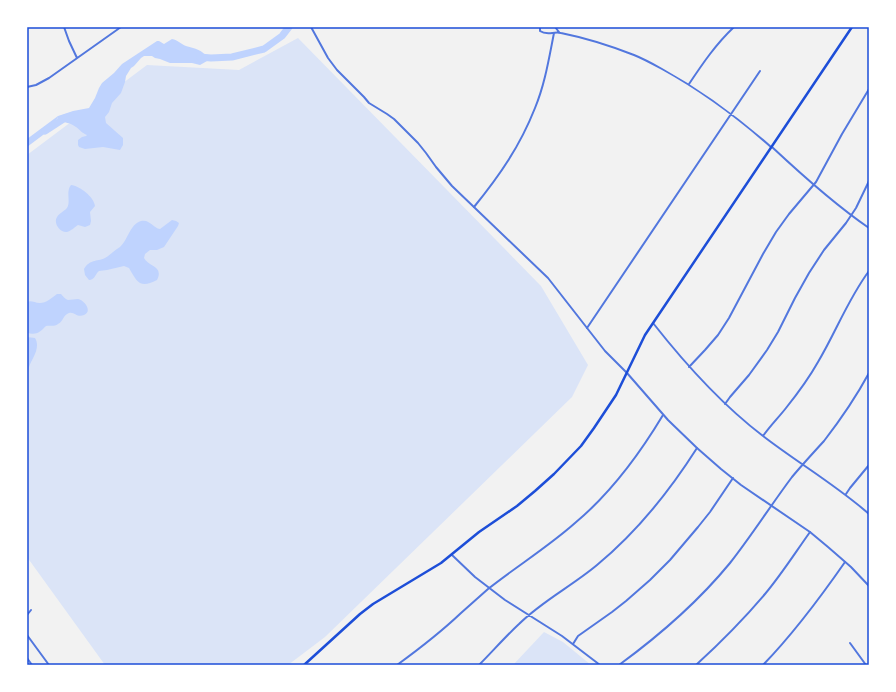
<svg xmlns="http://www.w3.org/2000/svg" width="896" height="692" viewBox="0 0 896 692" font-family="Rubik,sans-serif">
	<rect width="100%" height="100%" fill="#f2f2f2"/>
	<path fill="#dbe4f7" d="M 298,38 L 541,286 L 588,365 L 572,397 L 325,637 L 288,665 L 105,665 L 27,557 L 27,155 L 147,65 L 239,70 Z
		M 544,632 L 563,642 L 591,665 L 513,665 Z"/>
	<path fill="#bfd3fe" d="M 172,39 C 178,40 181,44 186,46 C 188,47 191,47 193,48 C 200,50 205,53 208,59 L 207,61 L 200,65 L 192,63 L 170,63 L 160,59 L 155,58 L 152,56 L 144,56 L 141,58 L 134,66 L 131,68 L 126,76 L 125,82 L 121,93 L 112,103 L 109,112 L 105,117 L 106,123 L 123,138 L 123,145 L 120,150 L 103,147 L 85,149 L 79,147 L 78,145 L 78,140 L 82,137 L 86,136 L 87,135 C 82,133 80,130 76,127 C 71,123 64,122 58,121 L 57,120 L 58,117 L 51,129 L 27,147 L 27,139 L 58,116 L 73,111 L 89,108 L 95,98 L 99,88 L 102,83 L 114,73 L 122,64 L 157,41 L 159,41 L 164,44 Z
		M 71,185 C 80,186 94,197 95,206 L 90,212 L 91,221 L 90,225 L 85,227 L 78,225 C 75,227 71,231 67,232 C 60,233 53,223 57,217 C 60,212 66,211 68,206 C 70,199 66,191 71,185 Z
		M 172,220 L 176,221 L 179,223 L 178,226 L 164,247 L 157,250 L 150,250 L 145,254 L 144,258 C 149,267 164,266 157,280 C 140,289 137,282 129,268 L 124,266 L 107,270 L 99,271 C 95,274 95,280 89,280 L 85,275 L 84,269 C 90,259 96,262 105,258 C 110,255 115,250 120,247 C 128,240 130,224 141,221 C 150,219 153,228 160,229 Z
		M 57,294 L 61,294 C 63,296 65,299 68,300 C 71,300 75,299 78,299 C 84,300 93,311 84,315 C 77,318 74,311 69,313 C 63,315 63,322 58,324 C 54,327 50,325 46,326 C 39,333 37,335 27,333 L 27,302 C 32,300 34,303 40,303 C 46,303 52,298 57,294 Z
		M 27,337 L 35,338 C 41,348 32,358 29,367 C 28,370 28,374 27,377 Z"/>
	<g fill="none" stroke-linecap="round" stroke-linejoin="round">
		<path stroke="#bfd3fe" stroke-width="7" d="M 200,57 L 211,58 L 232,57 L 264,49 L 282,36 L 289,27
			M 45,131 L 65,118 L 66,118"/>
		<path stroke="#5277de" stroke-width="2" d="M 64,27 L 69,41 L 77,58
			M 540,27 L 540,31 C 547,36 554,31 561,33 C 586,38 611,46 634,55 C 644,59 653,64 662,69 C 702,91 737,117 771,147
			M 555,27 L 559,32
			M 689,84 C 703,63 716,44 734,27
			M 27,87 L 36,85 L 49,78 L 121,27
			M 474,207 C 500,175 520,146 535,108 C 545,84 549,58 554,33
			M 653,323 C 686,365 721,404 763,436 C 798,463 836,485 869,514
			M 587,328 L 760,71
			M 689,367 L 705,350 L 718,335 L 729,318 L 763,254 L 776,232 L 789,214 L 816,182 L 842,134 L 869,89
			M 725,404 L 730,397 L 749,375 L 767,350 L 778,332 L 795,298 L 809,273 L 824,250 L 846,223 L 856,208 L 869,181
			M 763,436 C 770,426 779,417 786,408 C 798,393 809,378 818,362 C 836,332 848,299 869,271
			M 846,494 L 850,488 L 869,465
			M 452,555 L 475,577 L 505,600 L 562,636 L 600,665
			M 27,615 L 31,610
			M 27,635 L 49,665
			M 850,643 L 866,665
			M 573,644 L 578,636 L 612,612 L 626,601 L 650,580 L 670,560 L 698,527 L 710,512 L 733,478
			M 397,665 C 419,649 441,632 461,613 C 470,605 479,597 488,589 C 517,566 548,547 575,523 C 611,493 639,455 663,415
			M 479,665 C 492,652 505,637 519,624 C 542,601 572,586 597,565 C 637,532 669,492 697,448
			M 619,665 C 660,635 698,602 730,563 C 752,535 771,505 792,477 C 802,465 813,453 824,441 C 841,419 856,397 869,373
			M 696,665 C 720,643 743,620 765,594 C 781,575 795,553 810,532
			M 763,665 C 794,633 820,598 845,562"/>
		<path stroke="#5277de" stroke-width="2" d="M 311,27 L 328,58 L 337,70 L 364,97 L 369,103 L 387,114 L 394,119 L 418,143 L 426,153 L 436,167 L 452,186 L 548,278 L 605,351 L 627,373 L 668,420 L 697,448 L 721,469 L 741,485 L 810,532 L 828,547 L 851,567 L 869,586
			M 772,147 C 803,176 834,204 869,228
			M 27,658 L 32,665"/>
		<path stroke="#1d4ed8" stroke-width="2.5" d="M 304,665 L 360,614 L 373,604 L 441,563 L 479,532 L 517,506 L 535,491 L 554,474 L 581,446 L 594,428 L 616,395 L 645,335 L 852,27"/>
	</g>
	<rect width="896" height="692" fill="none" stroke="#ffffff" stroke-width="56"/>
	<rect x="28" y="28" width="840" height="636" fill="none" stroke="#1d4ed8" stroke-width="1.5"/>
</svg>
